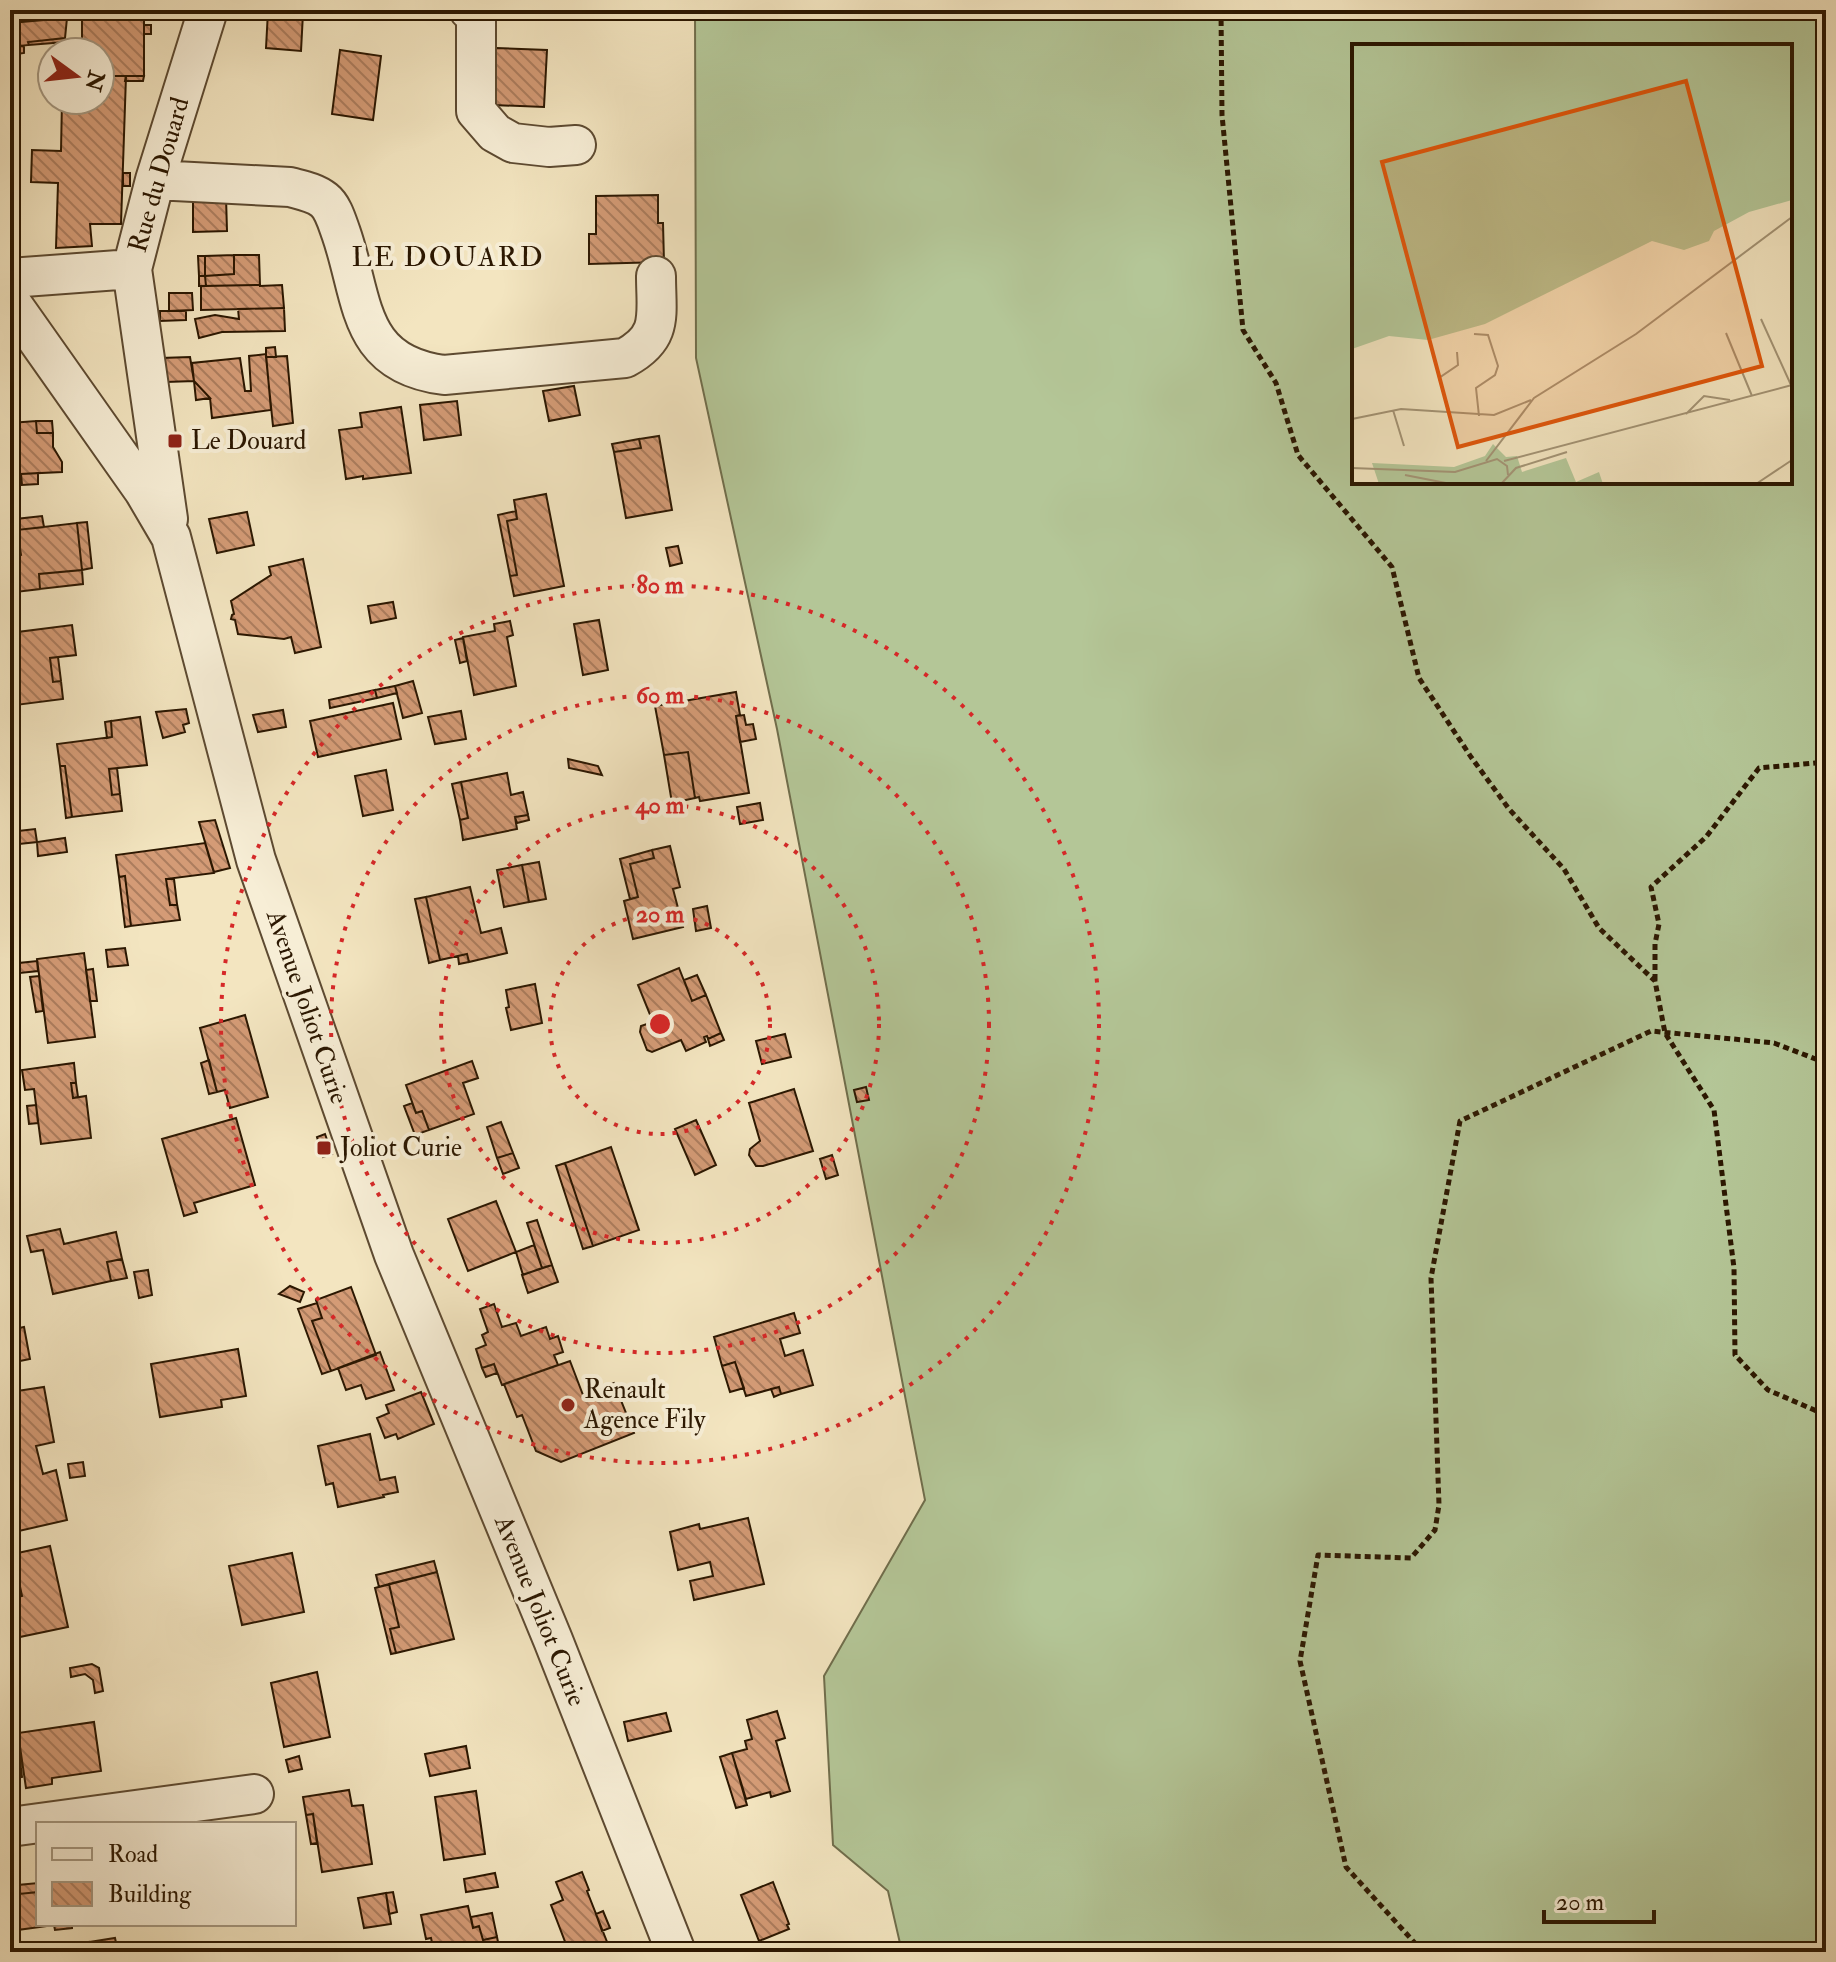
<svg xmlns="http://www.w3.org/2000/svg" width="1836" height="1962" viewBox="0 0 1836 1962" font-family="'IM FELL Double Pica',serif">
	<defs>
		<pattern id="building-back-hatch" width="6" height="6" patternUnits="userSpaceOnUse" patternTransform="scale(2)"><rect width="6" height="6" fill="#d49b76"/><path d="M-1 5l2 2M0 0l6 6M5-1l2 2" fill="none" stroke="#ac7d5e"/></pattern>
	</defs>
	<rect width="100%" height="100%" fill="#f3e5c0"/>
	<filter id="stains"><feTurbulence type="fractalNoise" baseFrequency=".0025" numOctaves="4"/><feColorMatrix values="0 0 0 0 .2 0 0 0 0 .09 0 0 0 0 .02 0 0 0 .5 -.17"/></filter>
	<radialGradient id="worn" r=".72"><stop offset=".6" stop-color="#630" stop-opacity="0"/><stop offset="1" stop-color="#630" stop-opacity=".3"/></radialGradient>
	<path fill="#b4c697" stroke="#706e4c" stroke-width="2" fill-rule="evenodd" d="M 695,10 L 1826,10 L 1826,1952 L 902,1952 L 888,1891 L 833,1845 L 824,1676 L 925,1500 L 777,729 L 696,358 ZM 1354,46 L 1790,46 L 1790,482 L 1354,482 Z"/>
	<path fill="url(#building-back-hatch)" stroke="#2b1701" stroke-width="2" d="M 10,10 L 65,10 L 65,14 L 10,19 Z
		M 144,11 L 144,76 L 100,76 L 100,52 L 82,52 L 82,17 Z
		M 268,11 L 303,13 L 301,51 L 266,48 Z
		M 67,18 L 65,38 L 28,42 L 29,45 L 10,47 L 10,23 Z
		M 144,25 L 151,25 L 151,34 L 144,34 Z
		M 65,38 L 65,42 L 29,45 L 28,42 Z
		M 24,46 L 24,53 L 10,55 L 10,47 Z
		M 496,48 L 547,50 L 544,107 L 493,105 Z
		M 340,50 L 381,56 L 373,120 L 332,114 Z
		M 100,76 L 126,76 L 121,224 L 90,224 L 92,246 L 56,248 L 58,183 L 31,182 L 32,150 L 61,151 L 62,100 L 100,100 Z
		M 126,76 L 144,76 L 143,81 L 125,81 Z
		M 123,173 L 130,173 L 130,186 L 123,186 Z
		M 658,195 L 658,223 L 663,223 L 664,262 L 589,264 L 589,234 L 596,234 L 596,196 Z
		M 226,197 L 227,231 L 193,232 L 193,198 Z
		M 234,255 L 234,274 L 205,276 L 205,256 Z
		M 234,255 L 259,255 L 260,285 L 206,286 L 205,276 L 234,274 Z
		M 198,256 L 205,256 L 205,276 L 199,276 Z
		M 199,276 L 205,276 L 206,286 L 199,286 Z
		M 260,285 L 260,286 L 282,285 L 284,308 L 201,310 L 201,286 Z
		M 169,293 L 192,293 L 193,310 L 169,311 Z
		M 284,308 L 285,331 L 222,332 L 199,338 L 195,319 L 215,315 L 239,319 L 238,309 Z
		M 160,311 L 186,311 L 186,320 L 160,321 Z
		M 275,347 L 276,357 L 266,357 L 266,348 Z
		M 266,354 L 271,410 L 212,418 L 210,398 L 194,381 L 192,363 L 240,358 L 245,391 L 251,391 L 249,356 Z
		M 287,356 L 293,423 L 273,426 L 266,357 Z
		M 190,357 L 194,381 L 166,382 L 161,358 Z
		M 194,381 L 210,398 L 196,400 Z
		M 574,386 L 580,415 L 549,421 L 543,391 Z
		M 457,401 L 461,435 L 424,440 L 420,405 Z
		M 401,407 L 411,473 L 363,479 L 363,476 L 346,479 L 339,430 L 362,427 L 360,413 Z
		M 36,421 L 37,433 L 53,433 L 53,447 L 62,462 L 62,472 L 21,474 L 22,485 L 10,485 L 10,423 Z
		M 36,421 L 52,421 L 53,433 L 37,433 Z
		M 659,436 L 672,510 L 626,518 L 614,452 L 641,448 L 639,439 Z
		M 639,439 L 641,448 L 614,452 L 612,444 Z
		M 38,473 L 38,484 L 22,485 L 21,474 Z
		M 546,494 L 564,586 L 514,596 L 510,576 L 517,575 L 507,521 L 517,519 L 514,500 Z
		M 516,511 L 517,519 L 507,521 L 517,575 L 510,576 L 498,515 Z
		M 247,512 L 254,545 L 217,553 L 209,519 Z
		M 42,516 L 44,527 L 17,530 L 16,519 Z
		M 87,522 L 92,568 L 82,570 L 77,523 Z
		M 77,523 L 82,570 L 39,574 L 40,589 L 16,592 L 13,556 L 21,555 L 17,530 Z
		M 19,544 L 21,555 L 13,556 L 11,545 Z
		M 678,546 L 682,563 L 670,566 L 666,548 Z
		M 303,559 L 321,647 L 295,653 L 291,637 L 284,639 L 238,634 L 235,620 L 231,619 L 232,615 L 234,614 L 231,601 L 271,575 L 269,567 Z
		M 82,570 L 83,584 L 40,589 L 39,574 Z
		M 393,602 L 396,618 L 371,623 L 368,606 Z
		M 599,620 L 608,670 L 583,675 L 574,624 Z
		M 510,621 L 513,635 L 507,637 L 516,686 L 474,695 L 463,637 L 495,631 L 494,624 Z
		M 72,625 L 76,655 L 50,658 L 53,682 L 61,681 L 63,699 L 16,705 L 10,662 L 10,633 Z
		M 463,638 L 467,661 L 460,663 L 455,640 Z
		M 58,657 L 61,681 L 53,682 L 50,658 Z
		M 10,662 L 16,705 L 10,706 Z
		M 413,681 L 422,713 L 403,718 L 395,686 Z
		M 395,686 L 397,693 L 377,698 L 375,690 Z
		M 375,690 L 377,698 L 330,708 L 329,700 Z
		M 736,692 L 740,715 L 736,716 L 749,793 L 700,801 L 699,797 L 695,798 L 688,752 L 664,755 L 655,706 Z
		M 393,703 L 401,739 L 318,757 L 310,721 Z
		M 186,709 L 189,723 L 183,725 L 185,732 L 163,738 L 156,712 Z
		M 283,710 L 286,727 L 258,732 L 253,715 Z
		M 461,711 L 466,739 L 435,744 L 428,717 Z
		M 744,715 L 746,725 L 753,724 L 756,739 L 740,742 L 736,716 Z
		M 140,717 L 147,765 L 109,769 L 112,795 L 120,794 L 122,811 L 72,817 L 65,766 L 60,766 L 57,744 L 112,737 L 111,721 Z
		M 111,721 L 112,737 L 107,738 L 105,722 Z
		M 688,752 L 695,798 L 672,803 L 664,755 Z
		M 568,759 L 598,766 L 602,775 L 569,768 Z
		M 60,766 L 65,766 L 72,817 L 66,818 Z
		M 117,768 L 120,794 L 112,795 L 109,769 Z
		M 386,770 L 393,810 L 363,816 L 355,776 Z
		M 507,773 L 511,795 L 523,792 L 528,815 L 515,817 L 517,829 L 463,840 L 460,820 L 468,818 L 461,782 Z
		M 461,782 L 468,818 L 460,820 L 452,784 Z
		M 760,803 L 763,820 L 740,824 L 737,807 Z
		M 528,815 L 529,820 L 517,823 L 515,817 Z
		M 215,820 L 230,868 L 214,872 L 199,822 Z
		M 35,829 L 37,842 L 10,845 L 10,832 Z
		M 65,838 L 67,852 L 38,856 L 37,842 Z
		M 205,843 L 214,873 L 166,879 L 170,905 L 177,904 L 180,920 L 131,926 L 125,876 L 119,877 L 116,855 Z
		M 670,846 L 680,887 L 673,889 L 683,927 L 633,939 L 624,901 L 638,897 L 630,864 L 654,858 L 652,850 Z
		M 652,850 L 654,858 L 630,864 L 638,897 L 630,899 L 620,859 Z
		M 539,862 L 546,899 L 529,902 L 522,865 Z
		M 522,865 L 529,902 L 504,907 L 497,870 Z
		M 125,876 L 131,926 L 125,927 L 119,877 Z
		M 166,879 L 174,879 L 177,904 L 170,905 Z
		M 470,887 L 481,933 L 501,928 L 507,953 L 469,962 L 467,954 L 440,960 L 426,897 Z
		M 426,897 L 440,960 L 429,963 L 415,899 Z
		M 707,906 L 711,928 L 696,931 L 693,909 Z
		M 10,916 L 13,916 L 15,939 L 10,940 Z
		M 125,948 L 128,965 L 108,967 L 106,950 Z
		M 84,953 L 95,1037 L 48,1043 L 37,959 Z
		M 467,954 L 469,962 L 459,964 L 458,956 Z
		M 37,961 L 38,971 L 20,973 L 19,963 Z
		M 679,968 L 692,1001 L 706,995 L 721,1033 L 708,1039 L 707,1036 L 704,1037 L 706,1042 L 686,1051 L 681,1040 L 652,1052 L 647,1050 L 640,1032 L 641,1026 L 653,1022 L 638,985 Z
		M 93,969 L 97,1001 L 90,1001 L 86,970 Z
		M 697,975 L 706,995 L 692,1001 L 684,980 Z
		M 39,976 L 43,1011 L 36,1012 L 30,977 Z
		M 535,984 L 542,1023 L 511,1030 L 506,1008 L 509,1007 L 506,990 Z
		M 245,1015 L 268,1097 L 230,1108 L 225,1090 L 217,1092 L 200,1028 Z
		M 721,1033 L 724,1040 L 710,1046 L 708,1039 Z
		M 785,1034 L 791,1057 L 762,1064 L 756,1041 Z
		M 209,1060 L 217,1092 L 209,1094 L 201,1063 Z
		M 472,1061 L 478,1078 L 463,1083 L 474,1114 L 429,1130 L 422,1111 L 416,1113 L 406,1085 Z
		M 74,1063 L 76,1083 L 71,1083 L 73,1098 L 86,1096 L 91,1138 L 41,1144 L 34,1089 L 25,1090 L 22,1070 Z
		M 71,1083 L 76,1083 L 78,1097 L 73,1098 Z
		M 866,1087 L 869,1100 L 857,1102 L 854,1090 Z
		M 794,1089 L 813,1151 L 763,1166 L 756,1166 L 749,1155 L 750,1149 L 760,1141 L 749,1103 Z
		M 412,1103 L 416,1113 L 422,1111 L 429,1130 L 415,1135 L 404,1106 Z
		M 36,1105 L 38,1123 L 29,1124 L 27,1106 Z
		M 236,1118 L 255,1185 L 194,1203 L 197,1212 L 184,1216 L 162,1139 Z
		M 696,1120 L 716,1165 L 695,1175 L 675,1129 Z
		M 501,1122 L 513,1153 L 497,1158 L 487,1127 Z
		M 325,1134 L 332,1154 L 323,1157 L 317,1137 Z
		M 611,1147 L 639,1230 L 593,1246 L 565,1163 Z
		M 513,1153 L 519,1168 L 503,1174 L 497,1158 Z
		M 832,1155 L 838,1175 L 826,1179 L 820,1159 Z
		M 565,1163 L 593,1246 L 583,1249 L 556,1166 Z
		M 496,1201 L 516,1252 L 468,1271 L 448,1219 Z
		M 537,1220 L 552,1265 L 542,1268 L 527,1223 Z
		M 60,1229 L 64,1244 L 116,1232 L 122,1259 L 107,1262 L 111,1281 L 53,1294 L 43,1250 L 31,1252 L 27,1236 Z
		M 534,1245 L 542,1268 L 523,1275 L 516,1252 Z
		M 122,1259 L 127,1278 L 111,1281 L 107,1262 Z
		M 552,1265 L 558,1282 L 528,1293 L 522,1275 Z
		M 148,1270 L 152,1295 L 139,1298 L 134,1272 Z
		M 290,1286 L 304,1292 L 300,1302 L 279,1294 Z
		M 351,1287 L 376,1355 L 331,1371 L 312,1321 L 322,1318 L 316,1300 Z
		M 317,1303 L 322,1318 L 312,1321 L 331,1371 L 322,1374 L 298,1309 Z
		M 494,1304 L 502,1327 L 516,1323 L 521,1336 L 546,1327 L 550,1339 L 558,1336 L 563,1352 L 554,1355 L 558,1365 L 502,1385 L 494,1364 L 482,1368 L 476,1349 L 486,1345 L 482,1335 L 488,1332 L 480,1309 Z
		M 794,1313 L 800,1333 L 780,1339 L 785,1356 L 803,1350 L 813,1385 L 781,1394 L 779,1387 L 746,1396 L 735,1362 L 722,1366 L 714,1337 Z
		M 24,1327 L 30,1359 L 10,1363 L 10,1330 Z
		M 238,1349 L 246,1396 L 221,1400 L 222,1407 L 160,1417 L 151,1364 Z
		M 380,1352 L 394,1390 L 366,1399 L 361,1385 L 346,1390 L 338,1368 Z
		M 570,1361 L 583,1395 L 614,1383 L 634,1433 L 561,1462 L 536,1451 L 522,1415 L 517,1417 L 504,1384 Z
		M 735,1362 L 744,1388 L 730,1392 L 722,1366 Z
		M 494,1364 L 497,1373 L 486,1377 L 482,1368 Z
		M 44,1387 L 54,1442 L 36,1446 L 43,1474 L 56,1470 L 67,1520 L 10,1533 L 10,1392 Z
		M 779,1387 L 781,1394 L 774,1397 L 771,1389 Z
		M 421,1392 L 434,1424 L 398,1439 L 396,1434 L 385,1438 L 377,1418 L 389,1413 L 386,1405 Z
		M 370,1434 L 380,1480 L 395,1477 L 398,1492 L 383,1495 L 384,1497 L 338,1507 L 333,1483 L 326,1485 L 318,1446 Z
		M 83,1462 L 85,1476 L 70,1478 L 68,1464 Z
		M 748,1518 L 764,1584 L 694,1600 L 690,1581 L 713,1576 L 710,1562 L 678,1570 L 670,1532 L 699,1524 L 700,1529 Z
		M 50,1546 L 68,1627 L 15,1638 L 10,1615 L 10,1598 L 22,1596 L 13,1554 Z
		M 292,1553 L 304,1612 L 242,1625 L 229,1566 Z
		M 13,1554 L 22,1596 L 12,1598 L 10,1589 L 10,1555 Z
		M 434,1561 L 437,1572 L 379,1587 L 376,1575 Z
		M 437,1572 L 454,1639 L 396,1653 L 390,1629 L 399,1627 L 389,1584 Z
		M 389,1584 L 399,1627 L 390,1629 L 396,1653 L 391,1654 L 375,1588 Z
		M 16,1642 L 19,1655 L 10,1656 L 10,1643 Z
		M 92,1664 L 99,1668 L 103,1691 L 95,1693 L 93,1680 L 85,1674 L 71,1677 L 70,1668 Z
		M 317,1672 L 330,1737 L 284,1747 L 271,1683 Z
		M 777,1711 L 785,1738 L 776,1741 L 790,1791 L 771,1797 L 770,1792 L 746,1799 L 732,1753 L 747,1749 L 745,1741 L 752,1739 L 747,1720 Z
		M 666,1713 L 671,1731 L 628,1741 L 624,1722 Z
		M 94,1722 L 101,1771 L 52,1778 L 52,1784 L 26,1788 L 18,1733 Z
		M 18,1744 L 22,1777 L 10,1779 L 10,1745 Z
		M 466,1746 L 470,1768 L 430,1776 L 425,1754 Z
		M 732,1753 L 747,1805 L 736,1808 L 720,1757 Z
		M 299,1756 L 302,1769 L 289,1772 L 286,1760 Z
		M 349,1790 L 352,1806 L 363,1805 L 372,1864 L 322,1872 L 313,1814 L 306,1815 L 303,1797 Z
		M 476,1791 L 485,1854 L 444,1860 L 435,1797 Z
		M 313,1814 L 317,1843 L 311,1844 L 306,1815 Z
		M 582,1872 L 589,1890 L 587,1891 L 611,1952 L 569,1952 L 551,1905 L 563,1900 L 556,1882 Z
		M 495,1873 L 498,1887 L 466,1892 L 464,1879 Z
		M 773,1882 L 789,1924 L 787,1925 L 789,1929 L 759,1941 L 741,1895 Z
		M 38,1883 L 38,1892 L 19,1894 L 18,1885 Z
		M 18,1885 L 19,1894 L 38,1892 L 38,1924 L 72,1924 L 72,1928 L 55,1930 L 54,1925 L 10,1931 L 10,1886 Z
		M 393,1892 L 397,1912 L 389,1914 L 386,1893 Z
		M 386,1893 L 391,1924 L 364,1928 L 358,1898 Z
		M 468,1906 L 473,1928 L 479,1926 L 483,1940 L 497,1937 L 500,1952 L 434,1952 L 431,1938 L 426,1939 L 421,1915 Z
		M 603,1911 L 610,1928 L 602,1931 L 596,1914 Z
		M 492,1913 L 497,1937 L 483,1940 L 479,1926 L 473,1928 L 471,1917 Z
		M 115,1938 L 118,1952 L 91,1952 L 89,1942 Z
		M 89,1942 L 91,1952 L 70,1952 L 69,1945 Z"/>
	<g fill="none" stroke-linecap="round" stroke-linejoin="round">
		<defs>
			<path id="minor" d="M 469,10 L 476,14 L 476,111 L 495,133 L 513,143 L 549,147 L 576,145
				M 155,180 L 290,187 C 301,190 314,192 324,200 C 333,207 337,222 341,233 C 364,299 356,364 444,375 L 625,358 C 664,337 656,315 656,276
				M 10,278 L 132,269
				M 10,301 L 144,491 L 171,537 L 256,860 L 394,1255 L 553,1640 L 676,1952
				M 168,519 L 132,269 L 155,180 L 208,10
				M 10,1827 L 254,1794"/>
		</defs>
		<use href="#minor" stroke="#5d4a31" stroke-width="42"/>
		<path stroke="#2b1701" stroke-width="5" stroke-dasharray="6 4" stroke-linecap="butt" d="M 1221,10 L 1222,115 L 1243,330 L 1276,383 L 1298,455 L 1392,567 L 1419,678 L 1471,757 L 1509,809 L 1564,869 L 1599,928 L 1655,981 L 1665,1033 L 1714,1110 L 1734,1268 L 1735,1355 L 1768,1390 L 1826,1415
			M 1655,980 L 1655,944 L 1659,924 L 1651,887 L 1706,837 L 1759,768 L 1826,762
			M 1423,1952 L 1346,1867 L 1300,1661 L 1318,1555 L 1411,1558 L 1435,1530 L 1439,1505 L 1431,1278 L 1460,1121 L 1651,1031 L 1774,1043 L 1826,1063"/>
		<use href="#minor" stroke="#f7eed6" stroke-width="38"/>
	</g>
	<g fill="none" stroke="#d62828" stroke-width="4" stroke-dasharray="4 8">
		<circle cx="660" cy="1024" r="110"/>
		<circle cx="660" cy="1024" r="219"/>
		<circle cx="660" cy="1024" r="329"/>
		<circle cx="660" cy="1024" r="439"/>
	</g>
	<g fill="#8f2418" stroke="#f7eed6" stroke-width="3">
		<rect x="167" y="433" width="16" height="16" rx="4"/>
		<rect x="316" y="1140" width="16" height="16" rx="4"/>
		<circle cx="568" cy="1405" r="8"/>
	</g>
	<g text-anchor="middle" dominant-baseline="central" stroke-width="8" stroke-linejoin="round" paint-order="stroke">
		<g font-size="26" fill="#2b1701" stroke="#f7eed6">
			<text transform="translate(159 175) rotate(-74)">Rue du Douard</text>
			<text transform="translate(307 1007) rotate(71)">Avenue Joliot Curie</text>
			<text transform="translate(540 1611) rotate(68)">Avenue Joliot Curie</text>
		</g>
		<g font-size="26" fill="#2b1701" stroke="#f7eed6" text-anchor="start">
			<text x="191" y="441">Le Douard</text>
			<text x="340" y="1148">Joliot Curie</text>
			<text x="584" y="1390">Renault<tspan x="584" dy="30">Agence Fily</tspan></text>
		</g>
		<g font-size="28" letter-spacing="2" fill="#2b1701" stroke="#f7eed6">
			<text x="448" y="257">LE DOUARD</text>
		</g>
	</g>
	<g transform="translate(1352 44)">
		<rect width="440" height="440" fill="#f3e5c0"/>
		<path d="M 0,0 L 440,0 L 440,156 L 397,168 L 362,187 L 357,197 L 332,206 L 300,197 L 133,280 L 76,296 L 37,292 L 0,305 ZM 141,400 L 154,413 L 165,412 L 170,428 L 214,414 L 224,438 L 247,428 L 251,440 L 27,440 L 20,419 L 102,423 L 133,412 Z" fill="#b4c697"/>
		<path fill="none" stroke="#a39374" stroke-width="2" d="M 409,275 L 439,341M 374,289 L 400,352M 122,290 L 136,291 L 146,322 L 143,331 L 124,344 L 127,372M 41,366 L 52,402M 98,370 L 87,334 L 106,321 L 105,308M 334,370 L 352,352 L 378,356M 0,375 L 49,365 L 142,371 L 179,356M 134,417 L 182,354 L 284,290 L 440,173M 152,417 L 440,341M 0,424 L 103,428 L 145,415 L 155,422 L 156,431M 53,431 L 99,440M 149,440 L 164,424 L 215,408M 404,440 L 440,416"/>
		<path fill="#df560b" fill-opacity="0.15" stroke="#df560b" stroke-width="4" d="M 334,37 L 410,322 L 106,403 L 30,118 Z"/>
		<rect width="440" height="440" fill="none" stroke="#2b1701" stroke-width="4"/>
	</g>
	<circle cx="660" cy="1024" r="12" fill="#d62828" stroke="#f7eed6" stroke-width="4"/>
	<g font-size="24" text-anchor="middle" font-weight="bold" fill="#d62828" stroke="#f7eed6" stroke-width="8" stroke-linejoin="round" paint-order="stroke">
		<text x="660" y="593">80 m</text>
		<text x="660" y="703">60 m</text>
		<text x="660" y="813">40 m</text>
		<text x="660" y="922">20 m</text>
	</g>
	<rect width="1836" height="1962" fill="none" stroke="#f3e5c0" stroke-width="40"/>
	<rect x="12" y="12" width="1812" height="1938" fill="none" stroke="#2b1701" stroke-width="4"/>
	<rect x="20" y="20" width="1796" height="1922" fill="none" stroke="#2b1701" stroke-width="2"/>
	<rect x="36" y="1822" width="260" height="104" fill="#f7eed6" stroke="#a59881" stroke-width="2"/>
	<rect x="52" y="1848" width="40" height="12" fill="#f7eed6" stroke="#a59881" stroke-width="2"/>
	<text x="108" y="1862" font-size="24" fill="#2b1701">Road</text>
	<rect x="52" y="1882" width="40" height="24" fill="url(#building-back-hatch)" stroke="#a59881" stroke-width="2"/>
	<text x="108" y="1902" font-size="24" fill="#2b1701">Building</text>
	<g transform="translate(76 76) rotate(105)"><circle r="38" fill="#f7eed6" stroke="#a59881" stroke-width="2"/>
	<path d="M0-6L14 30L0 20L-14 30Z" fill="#8f2418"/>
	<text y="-12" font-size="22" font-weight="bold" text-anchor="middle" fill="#2b1701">N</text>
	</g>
	<path d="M1544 1910v12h110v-12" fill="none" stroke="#2b1701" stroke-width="4"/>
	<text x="1556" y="1910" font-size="24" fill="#2b1701" stroke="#f7eed6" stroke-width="6" paint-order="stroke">20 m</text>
	<rect width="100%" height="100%" filter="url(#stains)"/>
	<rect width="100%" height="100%" fill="url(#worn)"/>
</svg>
